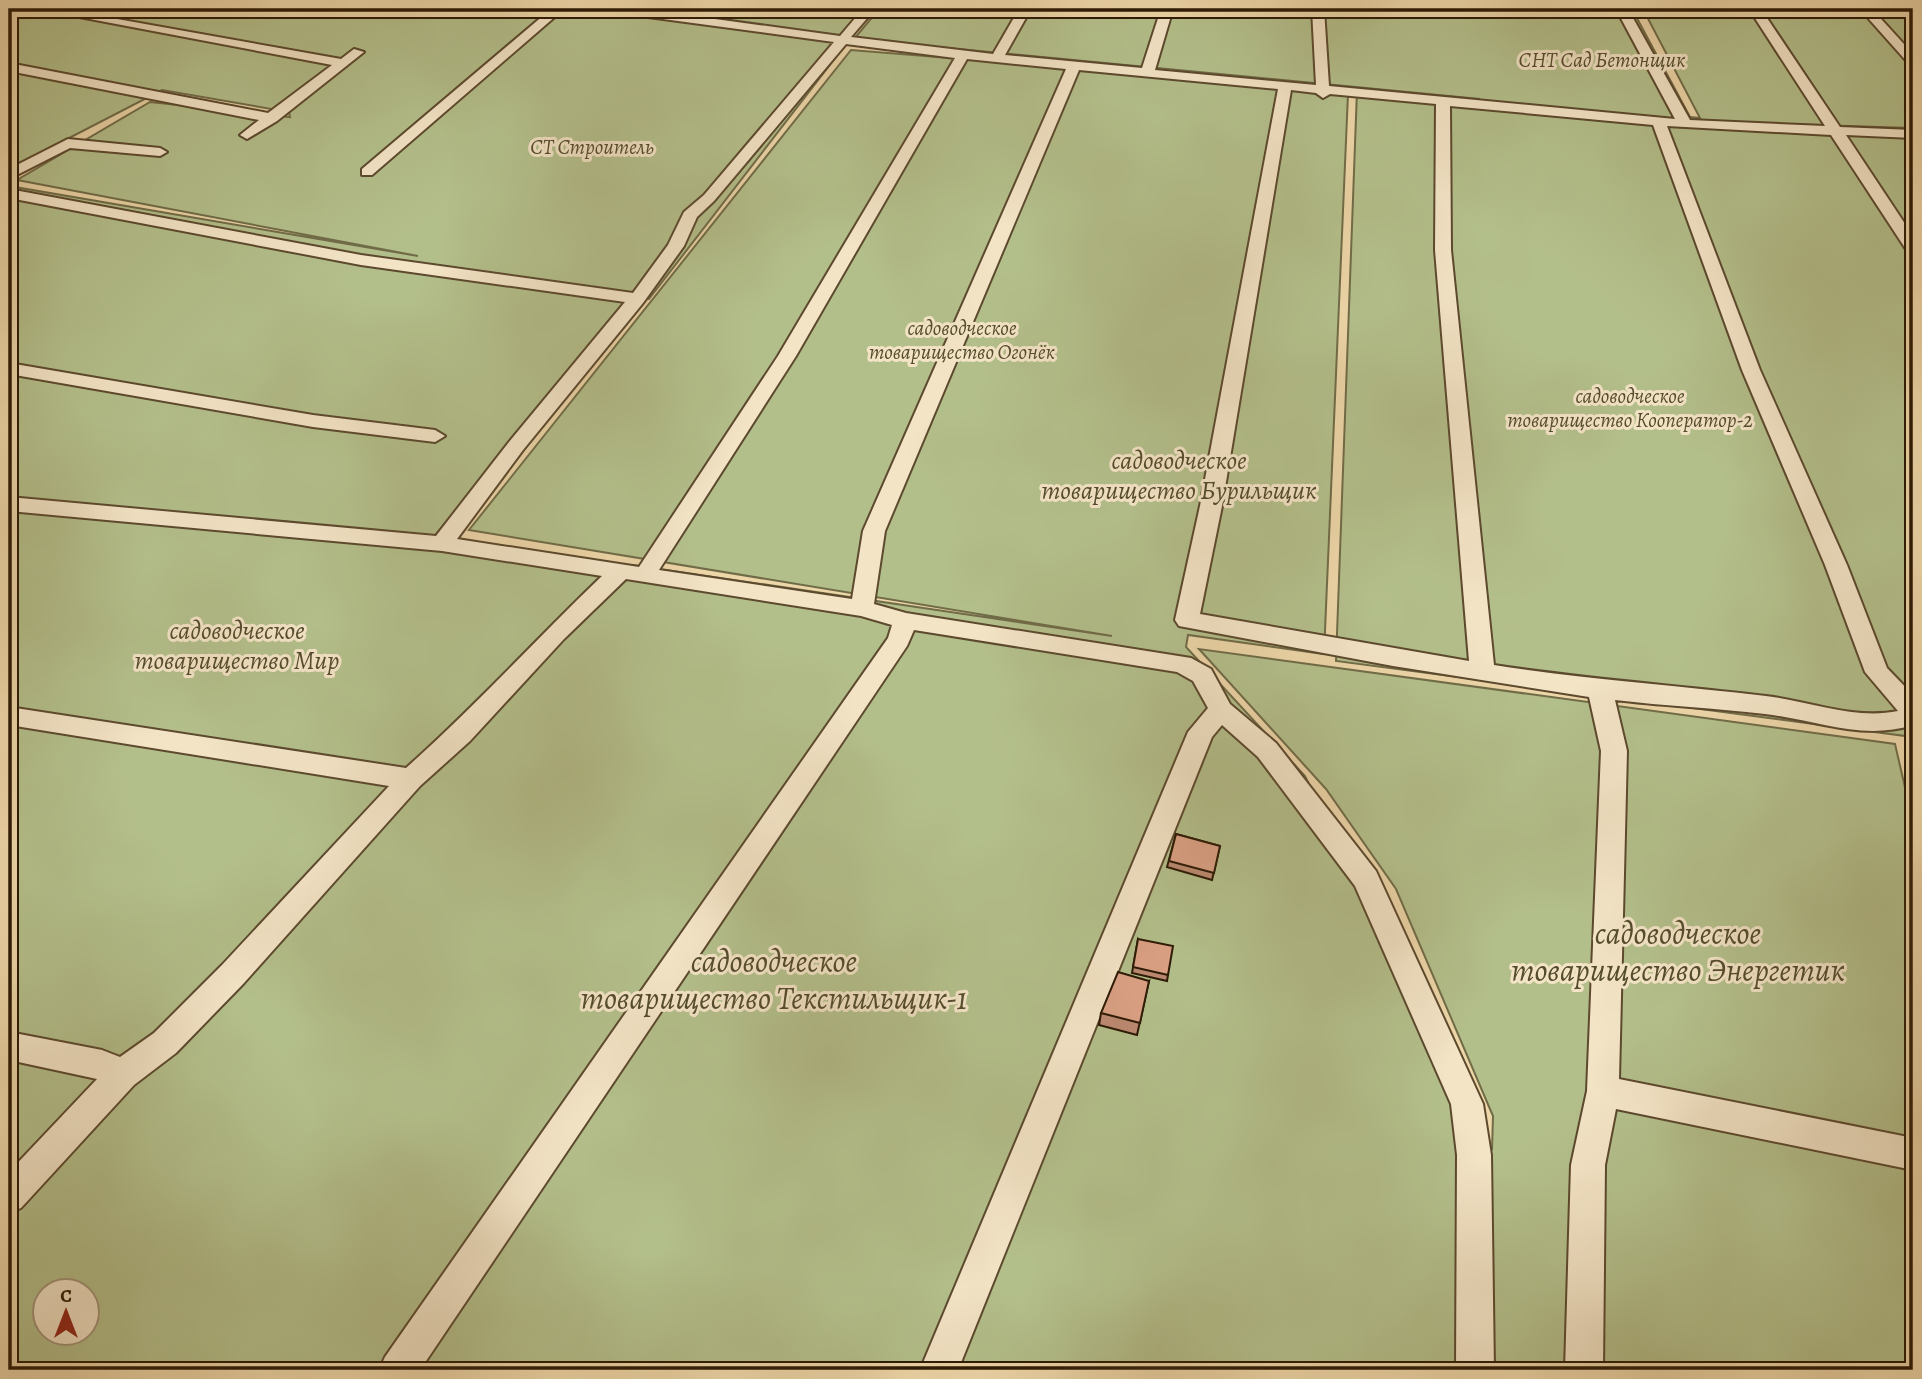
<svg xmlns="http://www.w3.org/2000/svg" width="1922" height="1379" viewBox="0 0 1922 1379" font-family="Alegreya,serif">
	<rect width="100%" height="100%" fill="#edd6a8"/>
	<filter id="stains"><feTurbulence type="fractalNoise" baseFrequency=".00286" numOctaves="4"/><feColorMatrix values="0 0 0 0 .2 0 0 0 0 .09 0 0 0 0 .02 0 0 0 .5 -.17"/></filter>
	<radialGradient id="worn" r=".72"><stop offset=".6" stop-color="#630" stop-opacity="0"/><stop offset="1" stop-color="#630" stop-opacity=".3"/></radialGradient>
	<path fill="#b3bf8b" stroke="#706c48" stroke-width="2" fill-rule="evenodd" d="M 9,9 L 603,9 L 846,44 L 649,299 L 632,296 L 437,533 L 622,576 L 633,565 L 1112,636 L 469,530 L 851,50 L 1272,84 L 1348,94 L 1324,654 L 1188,635 L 1186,647 L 1305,776 L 1492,1150 L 1493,1116 L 1396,889 L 1326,789 L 1199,649 L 1895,744 L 1913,822 L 1913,1370 L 1488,1370 L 1489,1251 L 1480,1370 L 9,1370 L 9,186 L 418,256 L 17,180 L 150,102 L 290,117 L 289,112 L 162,90 L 9,169 ZM 46,1292 L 88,1292 L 88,1334 L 46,1334 Z
		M 650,9 L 865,9 L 842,37 Z
		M 879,9 L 1632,9 L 1690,117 L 1700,118 L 1643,9 L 1913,9 L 1913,128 L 1782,124 L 1913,135 L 1913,737 L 1336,661 L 1357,90 L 1480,99 L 854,39 Z"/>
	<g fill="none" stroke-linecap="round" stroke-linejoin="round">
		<defs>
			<path id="minor" d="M 37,9 L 61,9 L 341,59 L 354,49 L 364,52 L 277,121 L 247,139 L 240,135 L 259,120 L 9,71 L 9,63 L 268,113 L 332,65 Z
				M 551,9 L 564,9 L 372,175 L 362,175 L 362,169 Z
				M 612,9 L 642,9 L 840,36 L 863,9 L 875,9 L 851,37 L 993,54 L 1019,9 L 1031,9 L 1005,55 L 1142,68 L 1161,9 L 1173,9 L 1155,70 L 1316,85 L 1312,9 L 1324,9 L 1329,86 L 1675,119 L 1616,9 L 1628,9 L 1690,120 L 1825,126 L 1749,9 L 1761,9 L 1840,127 L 1913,130 L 1913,138 L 1846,135 L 1913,236 L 1913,253 L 1907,251 L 1831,135 L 1667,126 L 1760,370 L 1847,565 L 1887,668 L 1913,695 L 1913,725 C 1862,741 1816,720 1765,714 C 1715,708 1665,706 1615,700 L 1627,751 L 1619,1079 L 1913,1138 L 1913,1170 L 1616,1109 L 1605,1165 L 1603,1370 L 1565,1370 L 1571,1165 L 1587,1091 L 1601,751 L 1589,697 L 1393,666 L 1179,626 L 1175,620 L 1200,506 L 1278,89 L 1079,70 L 885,531 L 874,604 L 906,613 L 1191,658 L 1211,669 L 1230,704 L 1276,743 L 1376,871 L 1483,1104 L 1491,1155 L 1494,1370 L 1456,1370 L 1457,1155 L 1451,1104 L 1355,886 L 1258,757 L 1222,725 L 1212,737 L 958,1370 L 920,1370 L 1188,732 L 1208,708 L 1193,681 L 1177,672 L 914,630 L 907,646 L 420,1370 L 379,1370 L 385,1357 L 888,638 L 892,625 L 861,616 L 626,579 L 564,639 L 470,741 L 420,786 L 244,983 L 176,1053 L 134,1085 L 21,1208 L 9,1213 L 9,1172 L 97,1079 L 9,1060 L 9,1032 L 102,1050 L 120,1057 L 154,1033 L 222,965 L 389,786 L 9,725 L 9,707 L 406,768 C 475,707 536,639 602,576 L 442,551 L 9,511 L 9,497 L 436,536 L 509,442 L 625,302 L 361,265 L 9,198 L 9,189 L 361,255 L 633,293 L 668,245 L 684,212 L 704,195 L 834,42 L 618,13 ZM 846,44 L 955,58 L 778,356 L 639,567 L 457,539 L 523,450 L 643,303 L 684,246 L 697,217 L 714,201 ZM 967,59 L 1066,69 L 863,531 L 852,599 L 659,570 L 796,356 ZM 1291,90 L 1316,93 L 1323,98 L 1330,94 L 1436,104 L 1435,250 L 1469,661 L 1200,614 L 1222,506 ZM 1450,106 L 1653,125 L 1742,370 L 1825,565 L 1865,672 L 1898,711 C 1854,720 1810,701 1766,696 C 1675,685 1584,679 1494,665 L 1451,250 Z
				M 1860,9 L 1872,9 L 1913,54 L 1913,65 L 1909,64 Z
				M 68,139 L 160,148 L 167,152 L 160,156 L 70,148 L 9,179 L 9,169 Z
				M 9,363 L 313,415 L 435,430 L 445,436 L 435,442 L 313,427 L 9,374 Z"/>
		</defs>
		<use href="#minor" stroke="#5c492e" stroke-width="4"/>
		<use href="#minor" fill="#f3e4c6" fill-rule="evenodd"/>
	</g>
	<path fill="#bc8a72" stroke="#2c1a05" stroke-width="2" d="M 1176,834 L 1220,846 L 1212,880 L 1167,867 Z
		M 1138,939 L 1168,975 L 1167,981 L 1132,973 Z
		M 1149,981 L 1137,1035 L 1099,1025 L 1101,1013 Z"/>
	<path fill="#dba185" stroke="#2c1a05" stroke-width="2" d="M 1176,834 L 1220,846 L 1214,873 L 1169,861 Z
		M 1138,939 L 1173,946 L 1168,975 L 1133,967 Z
		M 1118,972 L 1149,981 L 1140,1023 L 1101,1013 Z"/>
	<g text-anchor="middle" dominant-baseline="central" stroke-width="6" stroke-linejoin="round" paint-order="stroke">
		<g font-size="21" font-style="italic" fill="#544c2d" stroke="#f3e4c6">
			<text x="1602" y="60">СНТ Сад Бетонщик</text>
			<text x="592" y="147">СТ Строитель</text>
			<text x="962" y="328">садоводческое<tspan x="962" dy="24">товарищество Огонёк</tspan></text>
			<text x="1630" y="396">садоводческое<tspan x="1630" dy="24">товарищество Кооператор-2</tspan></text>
		</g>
		<g font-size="26" font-style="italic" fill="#544c2d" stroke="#f3e4c6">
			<text x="1179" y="460">садоводческое<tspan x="1179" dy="30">товарищество Бурильщик</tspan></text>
			<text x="237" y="630">садоводческое<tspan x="237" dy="30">товарищество Мир</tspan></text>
		</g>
		<g font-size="32" font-style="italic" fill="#544c2d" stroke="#f3e4c6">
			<text x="1678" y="933">садоводческое<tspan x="1678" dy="37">товарищество Энергетик</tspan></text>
			<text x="774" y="961">садоводческое<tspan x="774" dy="37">товарищество Текстильщик-1</tspan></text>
		</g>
	</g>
	<rect width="1922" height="1379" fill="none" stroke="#edd6a8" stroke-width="35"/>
	<rect x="10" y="10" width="1901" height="1358" fill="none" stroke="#2c1a05" stroke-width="3.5"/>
	<rect x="18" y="18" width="1887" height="1344" fill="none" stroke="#2c1a05" stroke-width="2"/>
	<g transform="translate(66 1312)"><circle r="33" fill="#f3e4c6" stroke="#a39379" stroke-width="2"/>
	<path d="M0-5L12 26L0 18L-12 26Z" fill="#8f2418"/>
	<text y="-10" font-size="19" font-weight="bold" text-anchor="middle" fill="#2c1a05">С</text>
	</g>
	<rect width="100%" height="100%" filter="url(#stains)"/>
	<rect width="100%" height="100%" fill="url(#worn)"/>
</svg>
